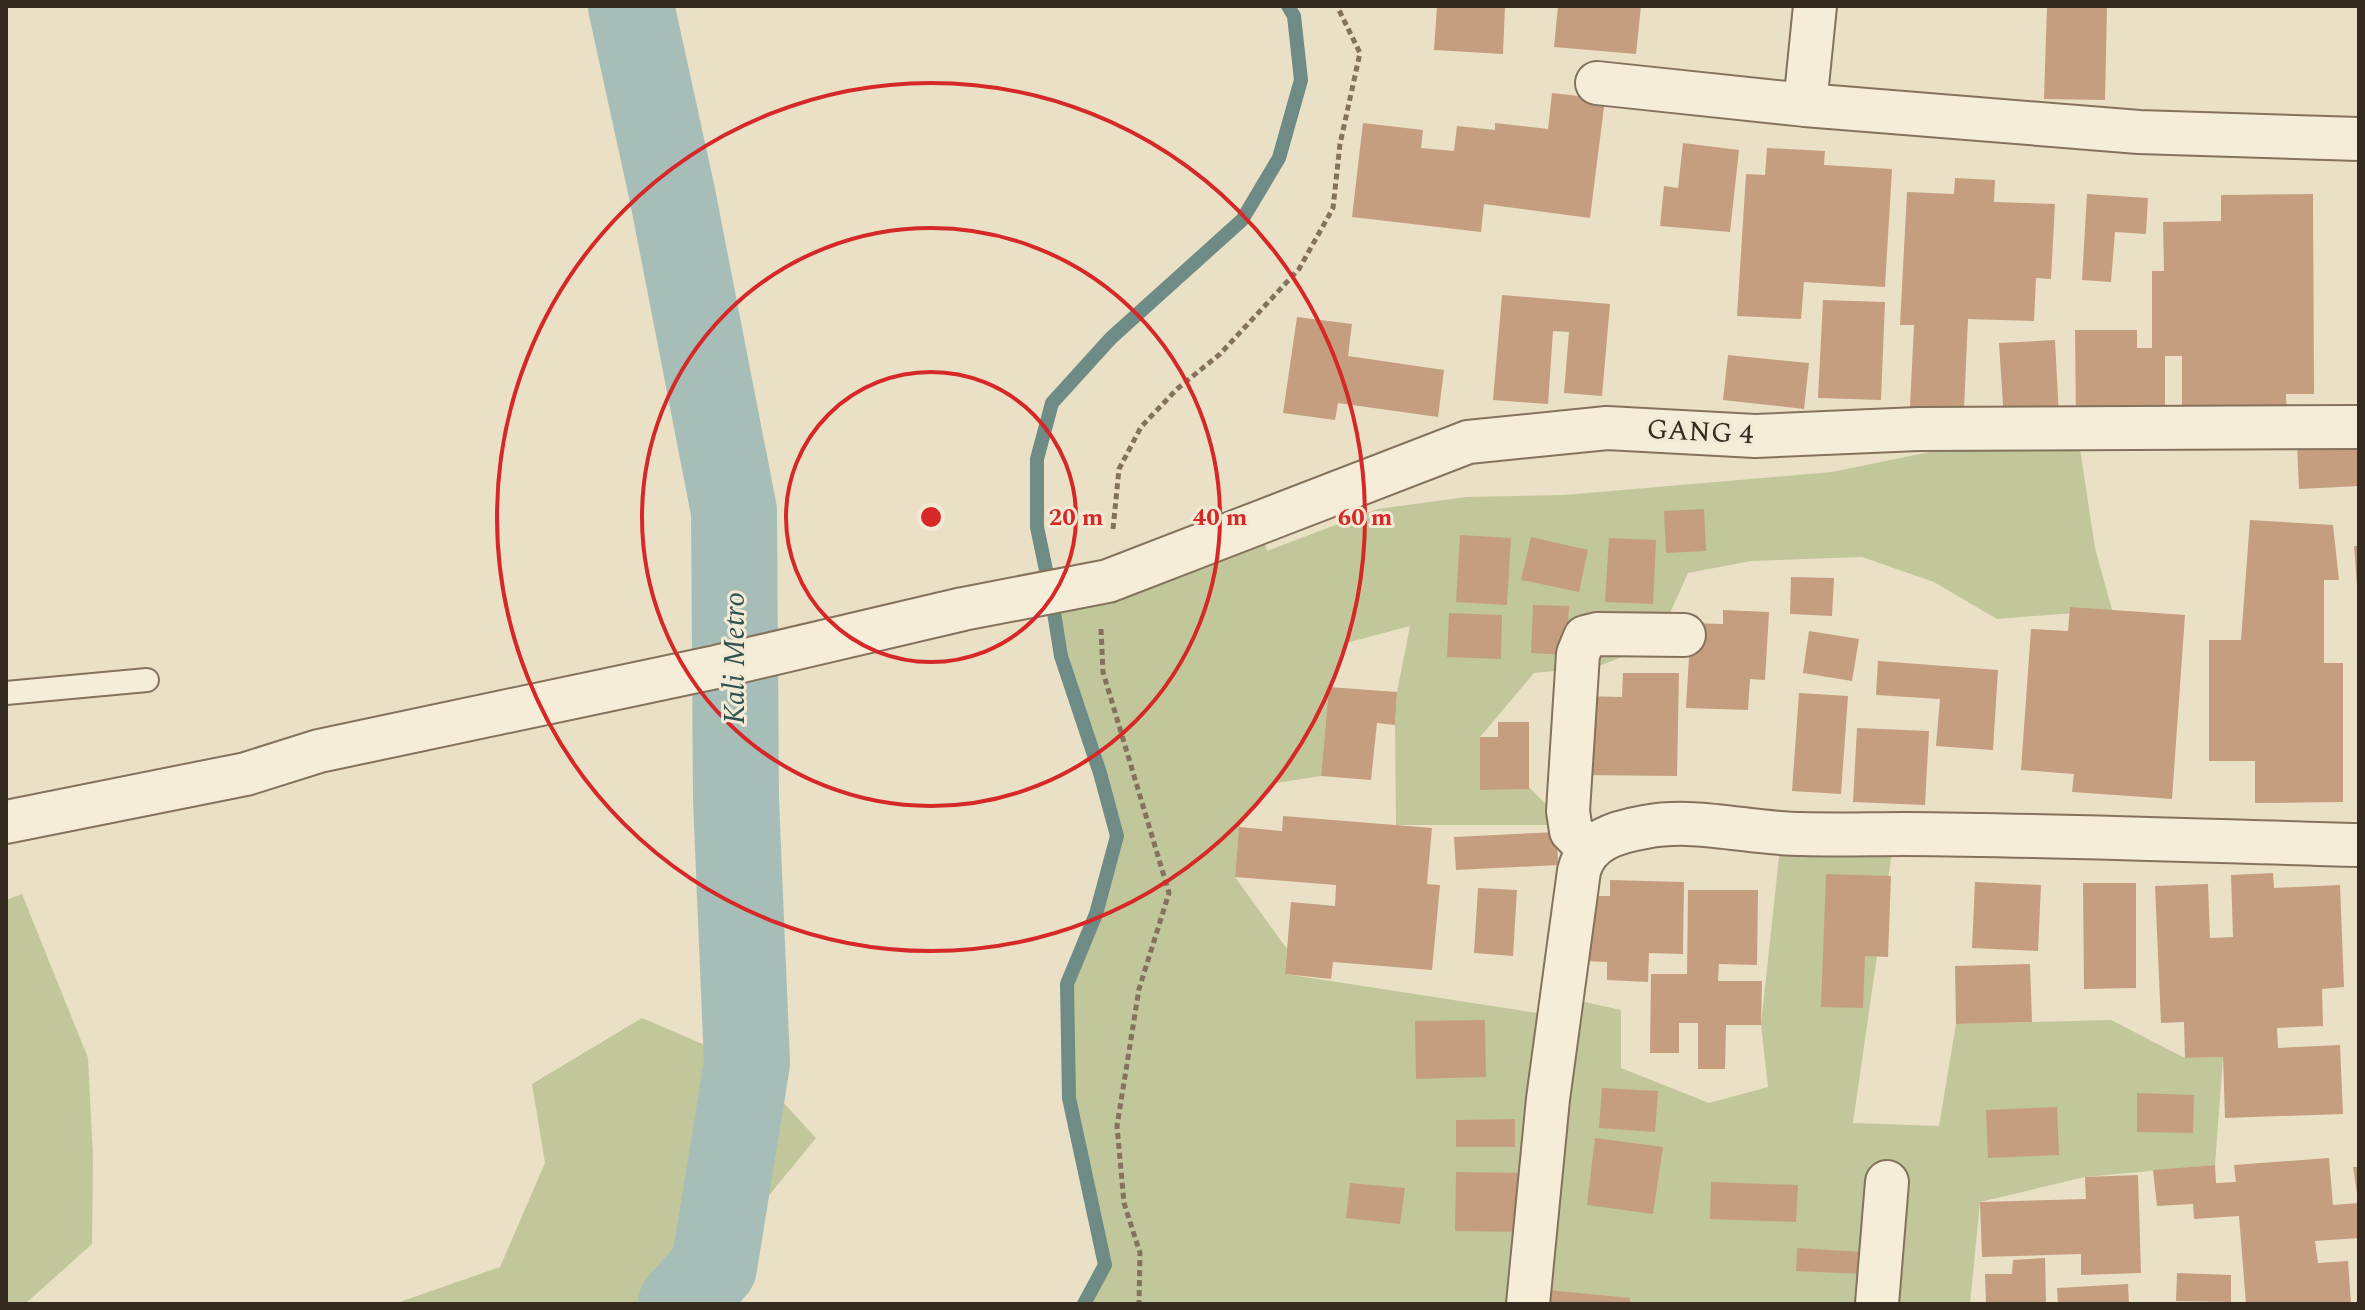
<svg xmlns="http://www.w3.org/2000/svg" width="2365" height="1310" viewBox="0 0 2365 1310" font-family="Spectral,serif">
	<rect width="100%" height="100%" fill="#eae0c5"/>
	<path fill="#c1c79a" d="M 2076,422 L 2095,548 L 2112,610 L 1997,619 L 1934,582 L 1862,557 L 1751,561 L 1688,573 L 1656,644 L 1596,667 L 1534,673 L 1480,737 L 1566,825 L 1396,825 L 1395,725 L 1397,692 L 1410,626 L 1346,643 L 1329,687 L 1321,776 L 1276,783 L 1239,827 L 1235,877 L 1287,949 L 1285,974 L 1576,1019 L 1562,997 L 1621,1010 L 1621,1068 L 1709,1103 L 1768,1087 L 1761,1025 L 1781,838 L 1893,845 L 1853,1123 L 1939,1126 L 1956,1024 L 2111,1020 L 2185,1058 L 2223,1057 L 2215,1165 L 2085,1177 L 1980,1202 L 1970,1304 L 1084,1304 L 1105,1265 L 1069,1098 L 1067,984 L 1096,914 L 1117,836 L 1100,773 L 1061,656 L 1051,594 L 1263,536 L 1267,551 L 1378,509 L 1466,497 L 1564,495 L 1832,472 Z
		M 22,894 L 88,1058 L 93,1157 L 92,1244 L 25,1304 L 6,1304 L 6,900 Z
		M 642,1018 L 747,1063 L 816,1138 L 766,1199 L 720,1304 L 394,1304 L 500,1267 L 545,1163 L 532,1084 Z"/>
	<g fill="none" stroke-linecap="round" stroke-linejoin="round">
		<path stroke="#6e8b85" stroke-width="14" d="M 1084,1304 L 1105,1265 L 1069,1098 L 1067,984 L 1096,914 L 1117,836 L 1100,773 L 1061,656 L 1051,594 L 1037,527 L 1037,459 L 1052,403 L 1111,338 L 1242,220 L 1279,158 L 1301,80 L 1294,16 L 1288,6"/>
		<path stroke="#a7beb8" stroke-width="86" d="M 631,6 L 672,193 L 734,511 L 736,800 L 747,1063 L 714,1267 L 681,1304"/>
	</g>
	<path fill="#c59e7f" d="M 1437,6 L 1505,6 L 1503,54 L 1434,50 Z
		M 1558,6 L 1641,6 L 1636,54 L 1554,47 Z
		M 2047,6 L 2107,7 L 2105,100 L 2044,99 Z
		M 1552,93 L 1605,99 L 1590,218 L 1484,204 L 1481,232 L 1352,217 L 1363,123 L 1423,130 L 1421,148 L 1454,151 L 1457,126 L 1495,130 L 1495,123 L 1548,129 Z
		M 1683,143 L 1739,150 L 1730,232 L 1660,226 L 1664,186 L 1678,188 Z
		M 1767,148 L 1825,151 L 1824,165 L 1892,169 L 1885,287 L 1804,282 L 1801,319 L 1737,316 L 1746,174 L 1765,175 Z
		M 1955,178 L 1995,180 L 1994,202 L 2055,204 L 2051,279 L 2036,278 L 2034,321 L 1968,319 L 1964,409 L 1910,407 L 1914,325 L 1900,325 L 1907,192 L 1954,194 Z
		M 2087,194 L 2148,198 L 2146,234 L 2115,232 L 2111,282 L 2082,280 Z
		M 2313,194 L 2314,394 L 2286,394 L 2287,425 L 2182,426 L 2182,356 L 2165,356 L 2165,422 L 2076,422 L 2075,330 L 2137,330 L 2137,348 L 2152,348 L 2152,271 L 2164,271 L 2163,222 L 2221,221 L 2221,195 Z
		M 1502,295 L 1610,304 L 1602,396 L 1564,393 L 1569,332 L 1553,331 L 1548,404 L 1493,400 Z
		M 1823,300 L 1885,302 L 1881,400 L 1818,398 Z
		M 1297,317 L 1352,324 L 1348,356 L 1444,370 L 1438,417 L 1338,403 L 1335,420 L 1283,413 Z
		M 2055,340 L 2059,418 L 2004,421 L 1999,343 Z
		M 1728,355 L 1809,363 L 1804,409 L 1723,400 Z
		M 2359,440 L 2359,486 L 2299,489 L 2297,444 Z
		M 1704,509 L 1706,551 L 1666,553 L 1664,511 Z
		M 2250,520 L 2333,525 L 2339,580 L 2324,580 L 2324,663 L 2343,663 L 2343,802 L 2255,803 L 2255,761 L 2209,761 L 2209,640 L 2241,640 Z
		M 1460,535 L 1511,538 L 1507,605 L 1456,602 Z
		M 1531,537 L 1588,550 L 1579,592 L 1521,580 Z
		M 1609,538 L 1656,540 L 1653,604 L 1605,602 Z
		M 2354,546 L 2359,546 L 2359,587 L 2357,587 Z
		M 1791,577 L 1834,578 L 1832,616 L 1790,614 Z
		M 1533,605 L 1569,606 L 1566,655 L 1531,653 Z
		M 2070,607 L 2185,615 L 2172,799 L 2072,792 L 2074,774 L 2021,770 L 2031,629 L 2068,631 Z
		M 1723,610 L 1769,612 L 1765,680 L 1750,679 L 1748,710 L 1686,708 L 1691,623 L 1723,624 Z
		M 1449,613 L 1502,615 L 1501,659 L 1447,657 Z
		M 1809,631 L 1859,639 L 1852,681 L 1803,673 Z
		M 1878,661 L 1998,670 L 1993,750 L 1936,746 L 1940,699 L 1876,695 Z
		M 1623,673 L 1679,673 L 1677,776 L 1580,775 L 1581,696 L 1622,697 Z
		M 1329,687 L 1397,692 L 1395,725 L 1377,723 L 1371,780 L 1321,776 Z
		M 1799,693 L 1848,696 L 1841,794 L 1792,791 Z
		M 1498,722 L 1529,722 L 1529,789 L 1480,790 L 1480,737 L 1498,737 Z
		M 1857,728 L 1929,731 L 1925,805 L 1853,802 Z
		M 1283,816 L 1432,828 L 1427,884 L 1440,885 L 1432,970 L 1333,962 L 1331,979 L 1285,974 L 1291,902 L 1335,906 L 1336,885 L 1235,877 L 1239,827 L 1282,831 Z
		M 1557,832 L 1558,865 L 1456,870 L 1454,837 Z
		M 2273,873 L 2274,888 L 2340,885 L 2344,987 L 2322,989 L 2323,1026 L 2277,1028 L 2278,1048 L 2340,1045 L 2343,1114 L 2225,1118 L 2223,1057 L 2185,1058 L 2184,1022 L 2161,1023 L 2155,886 L 2208,884 L 2210,938 L 2233,937 L 2231,875 Z
		M 1826,874 L 1891,876 L 1888,957 L 1865,956 L 1863,1008 L 1821,1007 Z
		M 1610,880 L 1684,882 L 1683,954 L 1649,953 L 1648,982 L 1607,980 L 1607,962 L 1584,961 L 1585,896 L 1610,896 Z
		M 1975,882 L 2041,885 L 2038,951 L 1972,948 Z
		M 2083,883 L 2136,883 L 2136,988 L 2084,989 Z
		M 1478,888 L 1517,890 L 1513,956 L 1474,953 Z
		M 1688,890 L 1758,890 L 1757,965 L 1719,964 L 1718,981 L 1762,981 L 1761,1025 L 1726,1025 L 1725,1069 L 1698,1069 L 1698,1023 L 1679,1023 L 1679,1053 L 1650,1053 L 1651,974 L 1687,974 Z
		M 2030,964 L 2032,1022 L 1956,1024 L 1955,966 Z
		M 1485,1020 L 1486,1077 L 1416,1079 L 1415,1021 Z
		M 1602,1088 L 1658,1091 L 1655,1132 L 1599,1128 Z
		M 2137,1093 L 2194,1095 L 2193,1133 L 2137,1132 Z
		M 2057,1107 L 2059,1155 L 1988,1158 L 1986,1110 Z
		M 1515,1119 L 1515,1147 L 1456,1147 L 1456,1120 Z
		M 1595,1138 L 1663,1147 L 1653,1214 L 1587,1205 Z
		M 2329,1158 L 2333,1205 L 2358,1203 L 2359,1238 L 2315,1241 L 2318,1263 L 2348,1261 L 2351,1304 L 2246,1304 L 2239,1216 L 2194,1219 L 2193,1204 L 2157,1206 L 2153,1170 L 2215,1165 L 2216,1183 L 2236,1182 L 2234,1165 Z
		M 2353,1167 L 2359,1167 L 2359,1193 L 2357,1193 Z
		M 1456,1172 L 1525,1173 L 1524,1232 L 1455,1231 Z
		M 2138,1175 L 2141,1273 L 2081,1275 L 2081,1254 L 1982,1257 L 1980,1202 L 2086,1199 L 2085,1177 Z
		M 1711,1182 L 1798,1185 L 1796,1222 L 1710,1219 Z
		M 1350,1183 L 1405,1188 L 1400,1224 L 1346,1218 Z
		M 1797,1248 L 1863,1252 L 1862,1274 L 1796,1271 Z
		M 2045,1258 L 2046,1304 L 1986,1304 L 1985,1274 L 2012,1274 L 2013,1260 Z
		M 2177,1273 L 2231,1275 L 2231,1302 L 2176,1301 Z
		M 2128,1284 L 2129,1304 L 2058,1304 L 2057,1288 Z
		M 1548,1290 L 1630,1298 L 1630,1304 L 1546,1304 Z"/>
	<g fill="none" stroke-linecap="round" stroke-linejoin="round">
		<defs>
			<path id="lane" d="M 6,693 L 147,680"/>
			<path id="street" d="M 1597,83 L 1805,105 L 2139,132 L 2359,139
				M 1805,105 L 1815,6
				M 6,822 L 246,774 L 319,751 L 716,667 L 963,609 L 1108,581 L 1468,442 L 1607,428 L 1755,436 L 1918,429 L 2359,427
				M 1589,849 L 1571,831 L 1568,811 L 1578,654 L 1585,637 L 1597,634 L 1684,635
				M 1528,1304 L 1548,1099 L 1579,871 C 1587,840 1616,832 1645,827 C 1697,817 1750,834 1802,834 C 1836,835 1870,834 1905,834 C 2056,835 2208,841 2359,845
				M 1877,1304 L 1887,1182"/>
		</defs>
		<use href="#lane" stroke="#84725d" stroke-width="26"/>
		<use href="#street" stroke="#84725d" stroke-width="46"/>
		<path stroke="#84725d" stroke-width="5" stroke-dasharray="6 4" stroke-linecap="butt" d="M 1113,529 L 1119,469 L 1141,427 L 1177,389 L 1220,354 L 1299,269 L 1333,208 L 1340,144 L 1360,53 L 1337,6
			M 1101,629 L 1103,672 L 1169,893 L 1139,989 L 1117,1126 L 1124,1203 L 1140,1253 L 1139,1304"/>
		<use href="#lane" stroke="#f6edd8" stroke-width="22"/>
		<use href="#street" stroke="#f6edd8" stroke-width="42"/>
	</g>
	<g fill="none" stroke="#d62828" stroke-width="4">
		<circle cx="931" cy="517" r="145"/>
		<circle cx="931" cy="517" r="289"/>
		<circle cx="931" cy="517" r="434"/>
	</g>
	<g text-anchor="middle" dominant-baseline="central" stroke-width="6" stroke-linejoin="round" paint-order="stroke">
		<g font-size="28" fill="#352a20" stroke="#f2ead4">
			<text transform="translate(1700 432) rotate(3)">GANG 4</text>
		</g>
		<g font-size="30" font-style="italic" fill="#305352" stroke="#f2ead4">
			<text transform="translate(735 658) rotate(-90)">Kali Metro</text>
		</g>
	</g>
	<circle cx="931" cy="517" r="12" fill="#d62828" stroke="#f2ead4" stroke-width="4"/>
	<g font-size="24" text-anchor="middle" font-weight="bold" fill="#d62828" stroke="#f2ead4" stroke-width="6" stroke-linejoin="round" paint-order="stroke">
		<text x="1076" y="525">20 m</text>
		<text x="1220" y="525">40 m</text>
		<text x="1365" y="525">60 m</text>
	</g>
	<rect width="2365" height="1310" fill="none" stroke="#352a20" stroke-width="16"/>
</svg>
